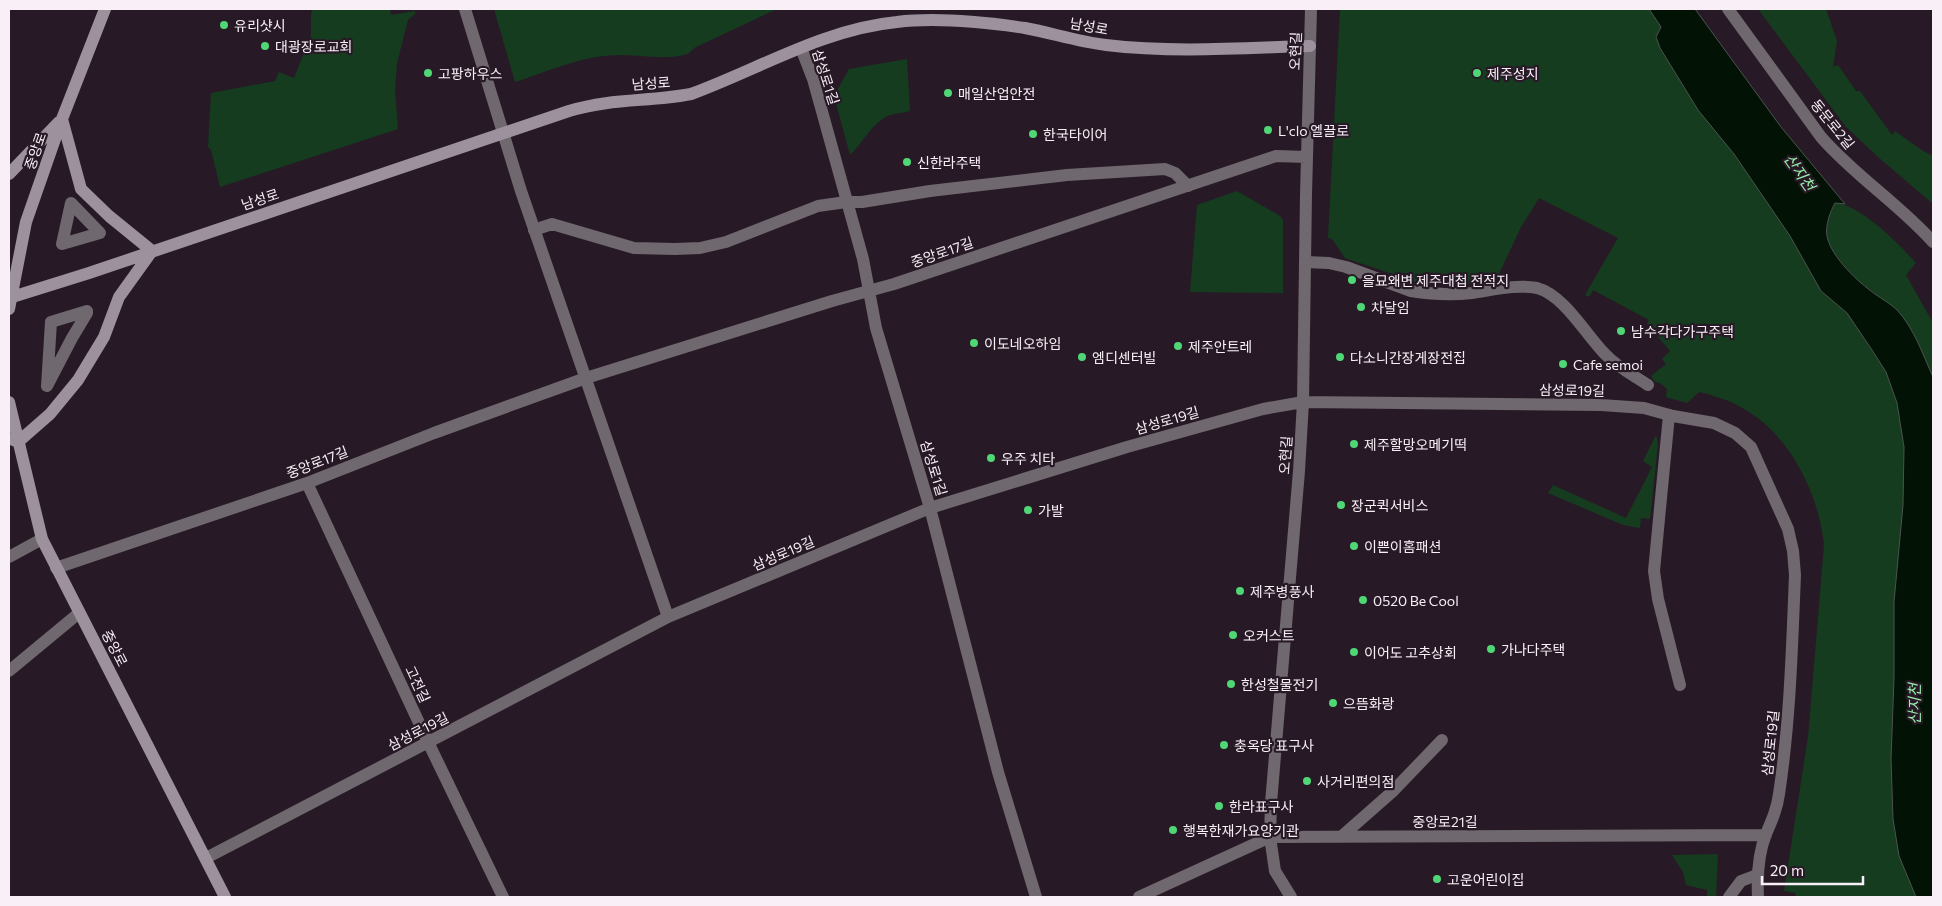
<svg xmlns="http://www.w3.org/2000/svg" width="1942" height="906" viewBox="0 0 1942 906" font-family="Commissioner,'Noto Sans KR',sans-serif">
	<rect width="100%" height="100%" fill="#271a26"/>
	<path fill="#153c1f" d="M 313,9 L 390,9 L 391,15 L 415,11 L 415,14 L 408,20 L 397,63 L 395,90 L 398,129 L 220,187 L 211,150 L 208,147 L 211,93 L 275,81 L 279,72 L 294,78 L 311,35 L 311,14 Z
		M 494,9 L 777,9 L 694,48 L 688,54 C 660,62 632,52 604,56 C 574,59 544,73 515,82 Z
		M 1340,9 L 1649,9 L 1661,27 L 1698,110 L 1734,154 L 1790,236 L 1821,291 L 1847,313 L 1886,372 L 1897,403 L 1904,447 L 1903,505 L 1894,602 L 1894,678 L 1899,856 L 1916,897 L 1796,897 L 1795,893 L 1784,891 L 1808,737 L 1824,545 C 1819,496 1792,439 1749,412 C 1734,402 1717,396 1699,392 L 1687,403 L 1666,397 L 1667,389 L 1660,383 L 1655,382 L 1651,376 L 1666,364 L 1662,359 L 1670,351 L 1647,324 L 1649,320 L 1593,290 L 1589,297 L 1585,295 L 1618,238 L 1539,198 L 1521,227 L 1498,276 L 1487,283 L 1429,284 L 1416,282 L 1345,258 L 1332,239 L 1328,238 Z
		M 1758,9 L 1826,9 L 1837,41 L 1833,67 L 1838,65 L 1856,91 L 1860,91 L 1892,135 L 1895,131 L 1923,151 L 1933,156 L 1933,204 L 1878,157 L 1846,127 Z
		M 907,59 L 910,111 C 904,113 896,113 890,115 C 872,122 863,143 850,155 L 834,96 L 849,69 Z
		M 1237,191 L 1280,216 L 1283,220 L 1283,293 L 1190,292 L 1197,205 Z
		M 1835,203 C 1861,205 1899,244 1916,263 L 1906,275 L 1933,323 L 1933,377 C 1923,355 1914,328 1897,310 C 1891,304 1882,299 1875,294 C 1858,282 1831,257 1827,236 C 1825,226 1831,212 1835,203 Z
		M 1656,435 L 1658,444 L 1650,519 L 1641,518 L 1640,528 L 1623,525 L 1548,493 L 1553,485 L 1626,518 L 1652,467 L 1643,461 Z
		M 1718,854 L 1716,897 L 1707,897 L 1707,890 L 1686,885 L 1683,872 L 1672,855 Z"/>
	<path fill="#021205" stroke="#4c544e" d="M 1649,9 L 1695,9 L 1781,127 L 1845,204 L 1835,203 C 1830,212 1825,226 1827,236 C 1831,257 1858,282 1875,294 C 1882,299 1891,304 1897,310 C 1914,328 1923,355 1933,377 L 1933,897 L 1916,897 L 1899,856 L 1893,819 L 1891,759 L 1894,678 L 1894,602 L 1903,505 L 1904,447 L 1897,403 L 1886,372 L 1872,350 L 1847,313 L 1821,291 L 1790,236 L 1734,154 L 1698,110 L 1660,48 L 1656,37 L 1661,27 Z"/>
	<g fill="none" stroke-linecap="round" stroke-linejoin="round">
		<path stroke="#6f686e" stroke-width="12" d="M 534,230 L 552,224 L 634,248 L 675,249 L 700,248 L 726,242 L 818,206 L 846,202 L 862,202 L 930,191 L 1067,175 L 1165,169 L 1175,173 L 1188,186
			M 1305,262 L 1329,263 L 1346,267 L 1411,291 C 1430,294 1453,295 1472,293 C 1493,290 1517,284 1537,288 C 1564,295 1586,335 1605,354 C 1617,367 1633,375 1648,385
			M 1669,415 L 1654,571 L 1658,599 L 1680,685
			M 1342,836 L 1392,792 L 1442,740
			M 1729,897 L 1741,881 L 1757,875"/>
		<path stroke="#6f686e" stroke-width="12" d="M 465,9 L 521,191 L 668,617
			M 1728,9 L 1821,137 C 1855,176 1899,204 1933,242
			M 801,48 L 813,79 L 863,259 L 876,328 L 930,508 L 998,772 L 1036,897
			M 71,203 L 100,233 L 62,244 Z
			M 87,311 L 87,313 L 72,338 L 47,386 L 51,322 Z
			M 307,483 L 428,742 L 503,897
			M 9,557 L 42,539
			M 56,568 L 307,483 L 434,433 L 586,378 L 832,301 L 894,284 L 1276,156 L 1307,157
			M 9,671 L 79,613
			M 206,858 L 668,617 L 930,508 L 1127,447 L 1263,409 L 1303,402 L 1601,405 L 1644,408 L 1673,416 L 1714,423 L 1735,433 L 1751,447 L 1788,529 L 1793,551 L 1795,575 C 1792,648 1790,722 1779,794 C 1777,809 1772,820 1766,834 C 1758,854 1757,876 1758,897
			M 1139,897 L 1270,837 L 1766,835
			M 1291,897 L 1275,871 L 1270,837 L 1271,803 L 1299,471 L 1303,402 L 1306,194 L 1311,9"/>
		<path stroke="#9c919c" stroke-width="12" d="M 9,174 L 59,122
			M 9,298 L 89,273 L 569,111 C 612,98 649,102 691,94 C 759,69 824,29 897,22 C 938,17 984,22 1025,28 C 1052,33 1079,42 1106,45 C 1173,53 1243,48 1310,46
			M 9,309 L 26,222 L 62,119 L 105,9
			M 9,402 L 42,539 L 225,897
			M 11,439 L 18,442 L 50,414 L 78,380 L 104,337 L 119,297 L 152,251 L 109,216 L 81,189 L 62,119"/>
	</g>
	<g fill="#4fd675" stroke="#271a26" stroke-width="2">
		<circle cx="224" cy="25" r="5"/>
		<circle cx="265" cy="46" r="5"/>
		<circle cx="428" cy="73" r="5"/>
		<circle cx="1477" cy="73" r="5"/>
		<circle cx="948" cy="93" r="5"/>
		<circle cx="1268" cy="130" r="5"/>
		<circle cx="1033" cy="134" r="5"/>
		<circle cx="907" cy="162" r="5"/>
		<circle cx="1352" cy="280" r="5"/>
		<circle cx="1361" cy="307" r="5"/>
		<circle cx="1621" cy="331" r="5"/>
		<circle cx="974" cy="343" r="5"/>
		<circle cx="1178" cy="346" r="5"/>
		<circle cx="1082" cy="357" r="5"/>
		<circle cx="1340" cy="357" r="5"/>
		<circle cx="1563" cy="364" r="5"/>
		<circle cx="1354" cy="444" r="5"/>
		<circle cx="991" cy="458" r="5"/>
		<circle cx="1341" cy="505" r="5"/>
		<circle cx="1028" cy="510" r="5"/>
		<circle cx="1354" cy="546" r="5"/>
		<circle cx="1240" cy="591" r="5"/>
		<circle cx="1363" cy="600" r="5"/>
		<circle cx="1233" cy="635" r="5"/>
		<circle cx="1491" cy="649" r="5"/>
		<circle cx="1354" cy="652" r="5"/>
		<circle cx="1231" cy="684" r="5"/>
		<circle cx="1333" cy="703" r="5"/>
		<circle cx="1224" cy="745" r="5"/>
		<circle cx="1307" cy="781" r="5"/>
		<circle cx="1219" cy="806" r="5"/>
		<circle cx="1173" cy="830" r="5"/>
		<circle cx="1437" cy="879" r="5"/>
	</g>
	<g text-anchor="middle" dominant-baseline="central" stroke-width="4.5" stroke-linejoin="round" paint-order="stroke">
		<g font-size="14" fill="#f8eff7" stroke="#271a26" text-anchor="start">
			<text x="234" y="25">유리샷시</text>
			<text x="275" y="46">대광장로교회</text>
			<text x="438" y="73">고팡하우스</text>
			<text x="1487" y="73">제주성지</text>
			<text x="958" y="93">매일산업안전</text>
			<text x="1278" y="130">L'clo 엘끌로</text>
			<text x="1043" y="134">한국타이어</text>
			<text x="917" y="162">신한라주택</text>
			<text x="1362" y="280">을묘왜변 제주대첩 전적지</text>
			<text x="1371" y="307">차달임</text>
			<text x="1631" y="331">남수각다가구주택</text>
			<text x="984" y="343">이도네오하임</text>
			<text x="1188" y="346">제주안트레</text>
			<text x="1092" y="357">엠디센터빌</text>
			<text x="1350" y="357">다소니간장게장전집</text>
			<text x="1573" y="364">Cafe semoi</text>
			<text x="1364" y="444">제주할망오메기떡</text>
			<text x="1001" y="458">우주 치타</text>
			<text x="1351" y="505">장군퀵서비스</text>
			<text x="1038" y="510">가발</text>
			<text x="1364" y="546">이쁜이홈패션</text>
			<text x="1250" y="591">제주병풍사</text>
			<text x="1373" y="600">0520 Be Cool</text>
			<text x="1243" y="635">오커스트</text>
			<text x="1501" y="649">가나다주택</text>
			<text x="1364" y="652">이어도 고추상회</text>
			<text x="1241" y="684">한성철물전기</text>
			<text x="1343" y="703">으뜸화랑</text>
			<text x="1234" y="745">충옥당 표구사</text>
			<text x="1317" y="781">사거리편의점</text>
			<text x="1229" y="806">한라표구사</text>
			<text x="1183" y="830">행복한재가요양기관</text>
			<text x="1447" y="879">고운어린이집</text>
		</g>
		<g font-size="14" fill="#f8eff7" stroke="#271a26">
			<text transform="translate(1089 26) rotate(10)">남성로</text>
			<text transform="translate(1295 51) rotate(-88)">오현길</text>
			<text transform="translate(826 77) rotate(72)">삼성로1길</text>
			<text transform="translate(651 83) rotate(-4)">남성로</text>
			<text transform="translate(1833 124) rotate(51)">동문로2길</text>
			<text transform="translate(35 151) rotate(-71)">중앙로</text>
			<text transform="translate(260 199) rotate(-18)">남성로</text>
			<text transform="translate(942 252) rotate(-19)">중앙로17길</text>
			<text transform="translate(1572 390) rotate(1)">삼성로19길</text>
			<text transform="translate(1167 420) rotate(-16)">삼성로19길</text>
			<text transform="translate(1285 455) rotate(-86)">오현길</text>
			<text transform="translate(317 462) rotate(-21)">중앙로17길</text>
			<text transform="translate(934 468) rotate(73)">삼성로1길</text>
			<text transform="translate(783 553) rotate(-23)">삼성로19길</text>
			<text transform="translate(115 648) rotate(63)">중앙로</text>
			<text transform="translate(418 684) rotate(65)">고전길</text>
			<text transform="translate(418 731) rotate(-27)">삼성로19길</text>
			<text transform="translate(1770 743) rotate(-84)">삼성로19길</text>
			<text x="1445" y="821">중앙로21길</text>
		</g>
		<g font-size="15" font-style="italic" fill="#9af0ab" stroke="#271a26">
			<text transform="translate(1800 172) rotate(55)">산지천</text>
			<text transform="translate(1914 704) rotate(-90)">산지천</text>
		</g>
	</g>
	<rect width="1942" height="906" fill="none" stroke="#f8eff7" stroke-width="20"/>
	<path d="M1762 876v8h101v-8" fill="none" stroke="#f8eff7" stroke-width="2.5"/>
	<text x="1770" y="876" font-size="15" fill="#f8eff7" stroke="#271a26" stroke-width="4" paint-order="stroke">20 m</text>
</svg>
